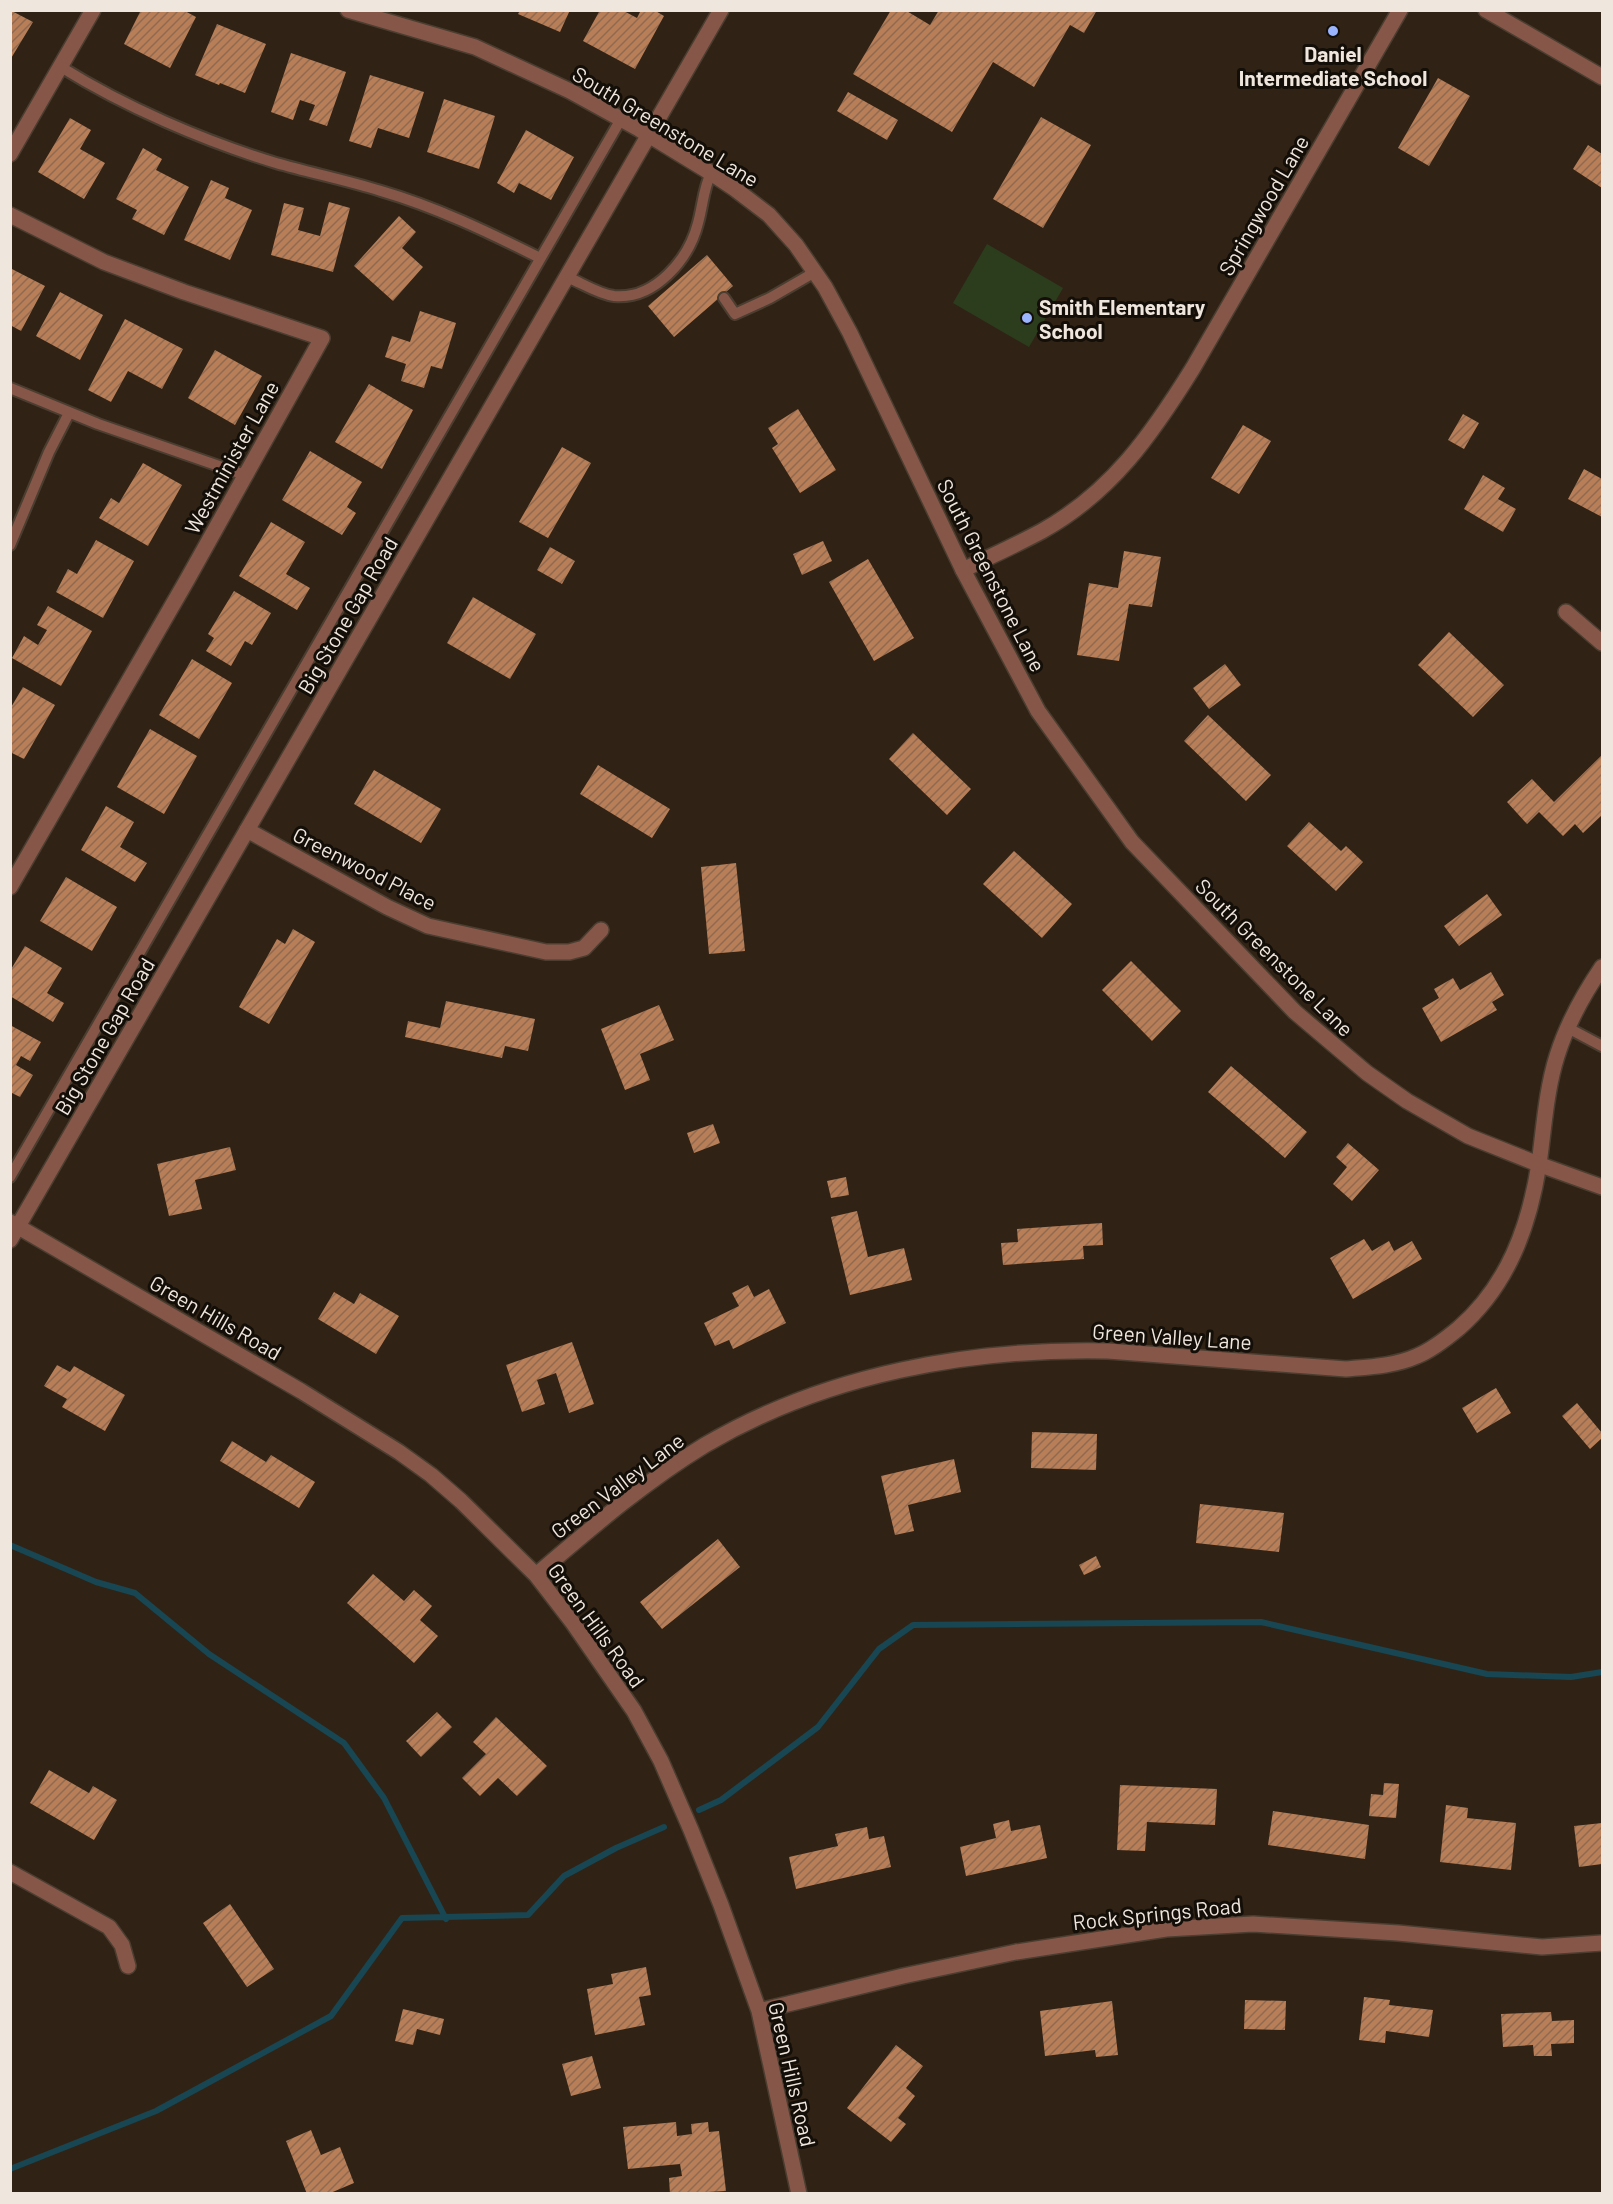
<svg xmlns="http://www.w3.org/2000/svg" width="1613" height="2204" viewBox="0 0 1613 2204" font-family="Barlow,sans-serif">
	<defs>
		<pattern id="building-hatch" width="6" height="6" patternUnits="userSpaceOnUse" patternTransform="scale(1.5)"><rect width="6" height="6" fill="#b77e58"/><path d="M-1 1l2-2M0 6l6-6M5 7l2-2" fill="none" stroke="#906a50"/></pattern>
	</defs>
	<rect width="100%" height="100%" fill="#302315"/>
	<path fill="#2c3d1e" d="M 987,244 L 1063,288 L 1029,347 L 953,303 Z"/>
	<g fill="none" stroke-linecap="round" stroke-linejoin="round">
		<path stroke="#184652" stroke-width="6" d="M 10,1545 L 96,1582 L 135,1593 L 209,1654 L 344,1743 L 384,1798 L 446,1919
			M 699,1810 L 721,1800 L 818,1727 L 879,1649 L 913,1625 L 1261,1622 L 1487,1674 L 1571,1677 L 1602,1672
			M 10,2169 L 156,2111 L 331,2016 L 402,1918 L 528,1915 L 564,1876 L 616,1848 L 664,1827"/>
	</g>
	<path fill="url(#building-hatch)" d="M 10,10 L 33,22 L 10,60 Z
		M 141,10 L 183,10 L 196,17 L 170,68 L 124,44 Z
		M 520,10 L 570,10 L 560,32 L 518,14 Z
		M 600,10 L 622,10 L 637,18 L 641,10 L 654,10 L 664,16 L 635,69 L 583,41 Z
		M 891,10 L 905,10 L 930,25 L 939,10 L 1097,10 L 1084,33 L 1070,25 L 1034,87 L 993,62 L 952,132 L 853,74 Z
		M 217,24 L 266,44 L 245,93 L 220,83 L 219,85 L 195,75 Z
		M 291,53 L 346,72 L 327,126 L 309,120 L 315,105 L 300,100 L 293,120 L 271,112 Z
		M 370,75 L 424,92 L 409,138 L 378,128 L 371,148 L 349,141 Z
		M 1438,78 L 1470,96 L 1429,166 L 1398,148 Z
		M 848,92 L 898,120 L 887,140 L 837,111 Z
		M 444,99 L 495,116 L 479,169 L 427,152 Z
		M 1041,117 L 1091,145 L 1043,228 L 993,199 Z
		M 70,118 L 91,130 L 80,149 L 105,163 L 84,199 L 38,172 Z
		M 526,130 L 574,157 L 551,200 L 519,183 L 514,193 L 497,183 Z
		M 1588,145 L 1602,154 L 1602,188 L 1573,169 Z
		M 143,148 L 162,159 L 156,170 L 189,187 L 164,235 L 132,219 L 137,210 L 116,199 Z
		M 211,180 L 229,188 L 225,198 L 252,210 L 230,260 L 184,240 Z
		M 329,202 L 350,208 L 333,272 L 271,255 L 284,203 L 304,208 L 298,230 L 320,236 Z
		M 399,216 L 416,232 L 402,248 L 423,267 L 393,301 L 354,266 Z
		M 707,255 L 733,286 L 674,337 L 648,306 Z
		M 10,268 L 45,286 L 21,331 L 10,325 Z
		M 60,292 L 103,315 L 80,360 L 36,336 Z
		M 420,311 L 456,323 L 442,369 L 431,366 L 424,388 L 401,381 L 406,364 L 385,357 L 392,336 L 410,342 Z
		M 125,319 L 183,349 L 162,389 L 128,371 L 111,402 L 88,390 Z
		M 215,350 L 262,376 L 235,425 L 188,398 Z
		M 369,384 L 413,410 L 382,469 L 335,442 Z
		M 798,409 L 836,470 L 800,493 L 772,448 L 778,444 L 768,428 Z
		M 1463,414 L 1479,423 L 1464,449 L 1448,440 Z
		M 1243,425 L 1271,441 L 1239,494 L 1211,478 Z
		M 562,447 L 591,463 L 548,538 L 519,522 Z
		M 310,451 L 362,482 L 347,507 L 356,513 L 342,535 L 282,500 Z
		M 143,463 L 182,485 L 148,546 L 99,518 L 111,498 L 119,503 Z
		M 1584,469 L 1602,479 L 1602,517 L 1568,499 Z
		M 1483,475 L 1505,488 L 1498,499 L 1516,509 L 1503,532 L 1464,509 Z
		M 271,522 L 305,542 L 286,574 L 310,588 L 297,610 L 239,576 Z
		M 96,540 L 134,561 L 103,618 L 56,592 L 68,569 L 77,574 Z
		M 823,541 L 832,561 L 802,575 L 793,554 Z
		M 550,547 L 575,561 L 562,584 L 537,570 Z
		M 1124,551 L 1161,557 L 1152,607 L 1129,604 L 1119,661 L 1077,655 L 1089,583 L 1118,588 Z
		M 868,559 L 914,638 L 874,661 L 829,582 Z
		M 234,591 L 271,613 L 252,645 L 245,641 L 231,666 L 206,651 L 214,638 L 208,634 Z
		M 473,597 L 536,634 L 510,679 L 447,643 Z
		M 48,606 L 92,631 L 61,686 L 12,658 L 24,636 L 38,645 L 47,630 L 37,625 Z
		M 1449,632 L 1504,685 L 1473,717 L 1418,665 Z
		M 192,659 L 232,683 L 199,739 L 159,715 Z
		M 1225,664 L 1241,685 L 1209,709 L 1193,688 Z
		M 23,687 L 55,705 L 24,759 L 10,752 L 10,709 Z
		M 1208,715 L 1271,775 L 1246,801 L 1184,741 Z
		M 150,729 L 197,756 L 164,814 L 117,787 Z
		M 913,733 L 971,789 L 947,815 L 889,759 Z
		M 1602,755 L 1602,815 L 1583,833 L 1575,824 L 1563,836 L 1539,812 L 1527,824 L 1507,802 L 1532,779 L 1554,802 Z
		M 598,765 L 670,809 L 652,838 L 580,794 Z
		M 374,770 L 441,809 L 421,843 L 354,804 Z
		M 106,806 L 134,822 L 120,847 L 147,863 L 135,882 L 81,850 Z
		M 1309,822 L 1341,851 L 1346,846 L 1363,862 L 1336,891 L 1287,846 Z
		M 1014,851 L 1072,904 L 1042,938 L 983,884 Z
		M 736,863 L 745,951 L 709,954 L 701,867 Z
		M 66,877 L 117,907 L 92,951 L 40,921 Z
		M 1487,894 L 1502,915 L 1459,946 L 1444,926 Z
		M 293,929 L 315,942 L 269,1024 L 239,1007 L 277,939 L 285,944 Z
		M 25,946 L 62,968 L 47,993 L 64,1003 L 53,1022 L 10,996 L 10,971 Z
		M 1131,961 L 1181,1011 L 1152,1041 L 1102,990 Z
		M 1491,972 L 1504,995 L 1492,1002 L 1497,1010 L 1441,1042 L 1422,1008 L 1439,998 L 1434,989 L 1453,978 L 1460,990 Z
		M 446,1001 L 535,1019 L 528,1051 L 505,1046 L 502,1058 L 405,1037 L 408,1021 L 440,1028 Z
		M 659,1005 L 674,1040 L 640,1054 L 650,1080 L 625,1090 L 601,1029 Z
		M 10,1025 L 41,1042 L 30,1061 L 21,1056 L 16,1065 L 33,1075 L 20,1097 L 10,1092 Z
		M 1231,1066 L 1307,1132 L 1285,1158 L 1208,1092 Z
		M 713,1124 L 720,1143 L 694,1153 L 687,1133 Z
		M 1348,1143 L 1379,1170 L 1352,1201 L 1333,1184 L 1347,1167 L 1336,1157 Z
		M 230,1147 L 236,1170 L 195,1180 L 202,1209 L 169,1216 L 157,1164 Z
		M 846,1177 L 849,1195 L 831,1198 L 827,1181 Z
		M 857,1211 L 868,1257 L 904,1248 L 912,1280 L 850,1295 L 831,1217 Z
		M 1102,1223 L 1103,1245 L 1083,1246 L 1084,1259 L 1003,1265 L 1001,1243 L 1018,1242 L 1017,1229 Z
		M 1364,1239 L 1372,1251 L 1389,1241 L 1394,1251 L 1412,1241 L 1422,1259 L 1353,1299 L 1330,1258 Z
		M 748,1285 L 754,1297 L 769,1289 L 786,1323 L 733,1349 L 729,1340 L 715,1346 L 704,1323 L 739,1306 L 732,1293 Z
		M 334,1292 L 354,1304 L 360,1293 L 399,1316 L 376,1354 L 318,1319 Z
		M 572,1342 L 594,1404 L 569,1413 L 556,1373 L 537,1380 L 545,1404 L 522,1412 L 506,1365 Z
		M 57,1365 L 70,1372 L 74,1366 L 125,1395 L 105,1431 L 62,1407 L 67,1399 L 44,1386 Z
		M 1496,1388 L 1511,1413 L 1477,1433 L 1462,1408 Z
		M 1577,1403 L 1602,1433 L 1602,1438 L 1590,1449 L 1562,1416 Z
		M 1032,1432 L 1097,1434 L 1096,1470 L 1031,1468 Z
		M 232,1441 L 266,1462 L 271,1455 L 315,1482 L 299,1508 L 220,1461 Z
		M 954,1459 L 961,1492 L 908,1505 L 914,1531 L 895,1535 L 881,1476 Z
		M 1200,1504 L 1284,1513 L 1279,1552 L 1196,1543 Z
		M 718,1539 L 740,1567 L 662,1629 L 640,1602 Z
		M 1096,1556 L 1101,1567 L 1084,1575 L 1079,1565 Z
		M 373,1574 L 404,1601 L 414,1590 L 432,1606 L 420,1620 L 438,1636 L 414,1663 L 347,1603 Z
		M 437,1712 L 452,1727 L 421,1757 L 406,1741 Z
		M 496,1717 L 547,1766 L 517,1796 L 498,1778 L 480,1796 L 462,1778 L 486,1754 L 473,1742 Z
		M 49,1770 L 89,1793 L 93,1786 L 117,1800 L 94,1840 L 30,1803 Z
		M 1384,1783 L 1399,1784 L 1396,1818 L 1369,1816 L 1371,1794 L 1383,1795 Z
		M 1120,1785 L 1217,1789 L 1215,1825 L 1147,1822 L 1145,1851 L 1117,1850 Z
		M 1446,1805 L 1468,1808 L 1467,1818 L 1516,1823 L 1511,1870 L 1440,1862 Z
		M 1273,1811 L 1369,1825 L 1365,1859 L 1268,1845 Z
		M 1009,1820 L 1011,1831 L 1040,1825 L 1047,1858 L 966,1876 L 960,1847 L 996,1838 L 993,1824 Z
		M 1602,1823 L 1602,1864 L 1579,1867 L 1574,1826 Z
		M 867,1827 L 869,1839 L 884,1836 L 891,1867 L 796,1889 L 789,1857 L 838,1846 L 835,1834 Z
		M 230,1904 L 274,1969 L 247,1987 L 203,1923 Z
		M 646,1967 L 651,1995 L 639,1997 L 645,2025 L 595,2035 L 587,1989 L 613,1984 L 611,1974 Z
		M 1364,1997 L 1390,2000 L 1389,2005 L 1433,2010 L 1429,2037 L 1386,2031 L 1385,2043 L 1359,2040 Z
		M 1245,2000 L 1286,2001 L 1285,2030 L 1244,2029 Z
		M 1112,2001 L 1118,2055 L 1096,2057 L 1095,2050 L 1045,2056 L 1040,2011 Z
		M 403,2009 L 444,2019 L 440,2035 L 417,2029 L 413,2045 L 395,2041 Z
		M 1551,2012 L 1552,2021 L 1574,2020 L 1574,2043 L 1551,2044 L 1552,2056 L 1534,2056 L 1533,2045 L 1503,2047 L 1501,2014 Z
		M 896,2045 L 923,2066 L 906,2088 L 915,2096 L 898,2118 L 906,2124 L 891,2142 L 847,2108 Z
		M 592,2056 L 601,2088 L 571,2096 L 562,2064 Z
		M 676,2122 L 677,2136 L 692,2134 L 691,2124 L 708,2122 L 709,2132 L 719,2131 L 726,2191 L 670,2194 L 669,2178 L 682,2176 L 680,2164 L 628,2169 L 623,2127 Z
		M 311,2130 L 321,2155 L 340,2147 L 354,2183 L 328,2194 L 307,2194 L 286,2141 Z"/>
	<g fill="none" stroke-linecap="round" stroke-linejoin="round">
		<defs>
			<path id="service" d="M 61,67 C 125,107 204,141 276,163 C 311,173 346,180 381,191 C 436,207 488,232 540,258
				M 567,277 C 582,283 598,294 614,296 C 655,300 689,259 698,223 C 703,205 703,190 711,173
				M 724,298 L 735,314 L 770,298 L 815,272
				M 10,388 L 98,424 L 245,475
				M 10,545 L 49,452 L 69,413
				M 1568,1028 L 1602,1046
				M 10,1177 L 621,119"/>
			<path id="minor" d="M 1486,10 L 1602,77
				M 10,154 L 93,10
				M 10,215 L 104,262 L 184,292 L 322,338 L 187,580 L 10,887
				M 963,570 C 989,557 1016,545 1042,531 C 1112,492 1152,434 1193,368 L 1400,10
				M 1566,612 L 1602,643
				M 247,830 L 387,907 L 428,926 L 546,952 L 569,952 L 584,948 L 601,930
				M 10,1222 L 301,1391 L 399,1452 L 431,1475 L 461,1501 L 536,1575 L 573,1623 L 634,1711 L 661,1761 L 691,1830 L 721,1905 L 759,2011 L 799,2194
				M 536,1575 C 590,1529 644,1482 705,1445 C 826,1374 970,1348 1108,1351 L 1346,1369 C 1369,1367 1395,1366 1417,1356 C 1432,1350 1447,1338 1459,1328 C 1508,1285 1529,1227 1539,1164 C 1544,1128 1546,1091 1557,1056 C 1567,1024 1583,995 1602,967
				M 10,1872 L 109,1927 L 122,1945 L 128,1966
				M 759,2011 L 903,1976 L 1016,1952 L 1166,1929 L 1253,1924 L 1398,1933 L 1542,1947 L 1602,1943"/>
			<path id="tertiary" d="M 348,10 L 475,47 L 570,91 L 639,129 L 711,173 L 735,189 L 769,215 L 796,245 L 825,287 L 850,333 L 963,570 L 1038,711 L 1132,842 L 1295,1012 L 1367,1073 L 1407,1101 L 1468,1136 L 1538,1164 L 1602,1187
				M 10,1240 L 721,10"/>
		</defs>
		<use href="#service" stroke="#4b3e31" stroke-width="14"/>
		<use href="#minor" stroke="#4b3e31" stroke-width="18"/>
		<use href="#tertiary" stroke="#4b3e31" stroke-width="18"/>
		<use href="#service" stroke="#865749" stroke-width="10"/>
		<use href="#minor" stroke="#865749" stroke-width="15"/>
		<use href="#tertiary" stroke="#865749" stroke-width="15"/>
	</g>
	<g fill="#9ab5fd" stroke="#130e08" stroke-width="2">
		<circle cx="1333" cy="31" r="6"/>
		<circle cx="1027" cy="318" r="6"/>
	</g>
	<g text-anchor="middle" dominant-baseline="central" stroke-width="6" stroke-linejoin="round" paint-order="stroke">
		<g font-size="21" font-weight="bold" fill="#efe6dd" stroke="#130e08">
			<text x="1333" y="53">Daniel<tspan x="1333" dy="24">Intermediate School</tspan></text>
			<text x="1039" y="306" text-anchor="start">Smith Elementary<tspan x="1039" dy="24">School</tspan></text>
		</g>
		<g font-size="21" fill="#efe6dd" stroke="#130e08">
			<text transform="translate(666 126) rotate(31)">South Greenstone Lane</text>
			<text transform="translate(1263 205) rotate(-60)">Springwood Lane</text>
			<text transform="translate(231 457) rotate(-61)">Westminister Lane</text>
			<text transform="translate(992 575) rotate(63)">South Greenstone Lane</text>
			<text transform="translate(347 615) rotate(-60)">Big Stone Gap Road</text>
			<text transform="translate(365 868) rotate(27)">Greenwood Place</text>
			<text transform="translate(1275 957) rotate(45)">South Greenstone Lane</text>
			<text transform="translate(104 1036) rotate(-60)">Big Stone Gap Road</text>
			<text transform="translate(216 1317) rotate(30)">Green Hills Road</text>
			<text transform="translate(1172 1336) rotate(4)">Green Valley Lane</text>
			<text transform="translate(617 1485) rotate(-37)">Green Valley Lane</text>
			<text transform="translate(597 1625) rotate(54)">Green Hills Road</text>
			<text transform="translate(1157 1913) rotate(-6)">Rock Springs Road</text>
			<text transform="translate(793 2074) rotate(77)">Green Hills Road</text>
		</g>
	</g>
	<rect width="1613" height="2204" fill="none" stroke="#efe6dd" stroke-width="24"/>
</svg>
